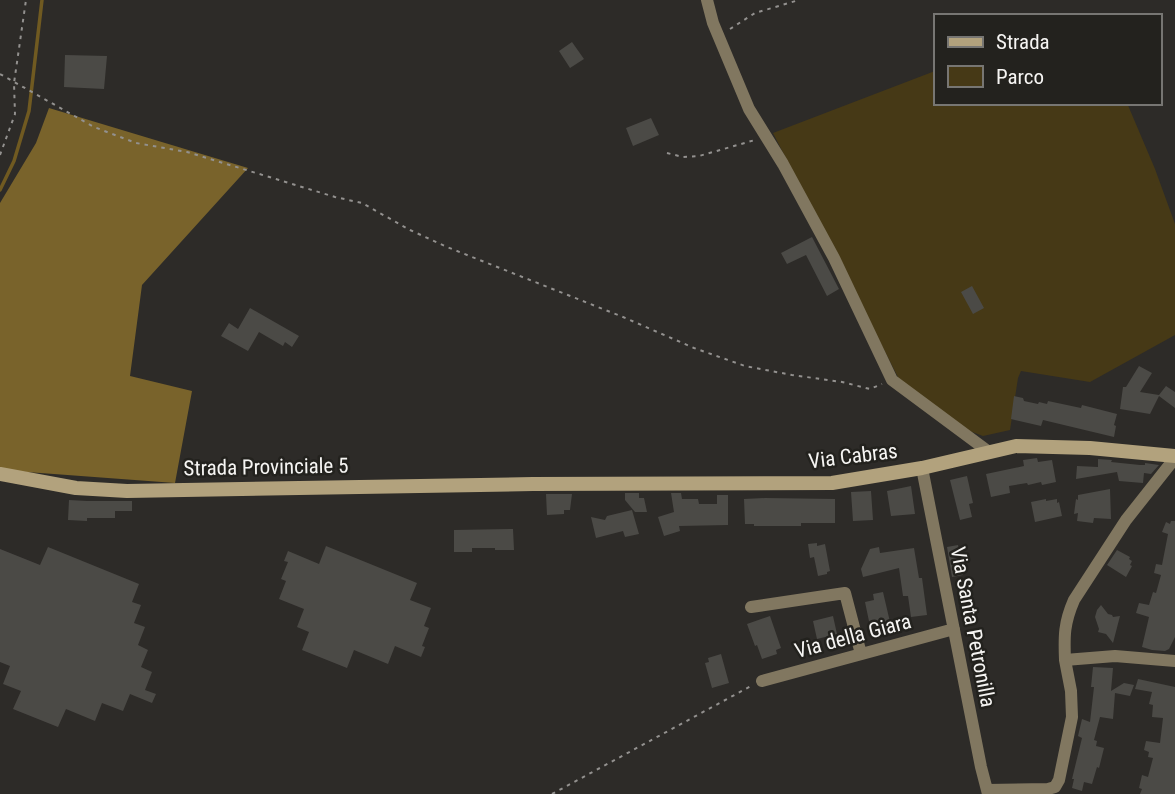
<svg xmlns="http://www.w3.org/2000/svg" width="1175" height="794" viewBox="0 0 1175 794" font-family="'Roboto Condensed',sans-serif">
	<rect width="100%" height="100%" fill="#2d2b28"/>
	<path fill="#463916" d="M 935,71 L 935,103 L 1127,103 L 1155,169 L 1175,224 L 1175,335 L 1090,382 L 1021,371 L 1018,378 L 1010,430 L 983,436 L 967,430 L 899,379 L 773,133 Z"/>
	<path fill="#79632b" d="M 49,108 L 248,168 L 142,285 L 130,376 L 192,391 L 175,483 L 0,470 L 0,203 L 36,143 Z"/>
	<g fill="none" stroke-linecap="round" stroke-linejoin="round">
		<path stroke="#705a21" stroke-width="3.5" d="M 0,190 L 14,161 L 29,111 L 42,0"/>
	</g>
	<path fill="#4b4a46" d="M 572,42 L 584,59 L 570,68 L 559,51 Z
		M 65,55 L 107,56 L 104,89 L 64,87 Z
		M 651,118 L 659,135 L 633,146 L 626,128 Z
		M 812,237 L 839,289 L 827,296 L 806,255 L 787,264 L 781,253 Z
		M 972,286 L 984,308 L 973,314 L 961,292 Z
		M 250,308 L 299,336 L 292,347 L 285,342 L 283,346 L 259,332 L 248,351 L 221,336 L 229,323 L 238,329 Z
		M 1139,366 L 1152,373 L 1140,392 L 1159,395 L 1166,386 L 1175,392 L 1175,408 L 1159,396 L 1150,414 L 1120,409 L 1123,387 L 1126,387 Z
		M 1014,396 L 1023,398 L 1024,401 L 1038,404 L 1039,402 L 1047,404 L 1048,401 L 1081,408 L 1082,405 L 1117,414 L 1114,425 L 1116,426 L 1114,437 L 1043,420 L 1041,426 L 1011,419 Z
		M 1037,458 L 1038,462 L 1052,460 L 1056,482 L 1042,485 L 1041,482 L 1028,485 L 1027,483 L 1009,486 L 1010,493 L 991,497 L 986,474 L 1024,466 L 1023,460 Z
		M 1098,459 L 1112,460 L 1111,462 L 1140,465 L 1145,465 L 1145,463 L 1159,465 L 1151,474 L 1144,473 L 1143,483 L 1119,481 L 1117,472 L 1076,479 L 1077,466 L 1098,467 Z
		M 967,476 L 973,503 L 969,504 L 972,517 L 960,520 L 950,480 Z
		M 911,486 L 915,514 L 891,516 L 887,491 Z
		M 1110,489 L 1111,519 L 1094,518 L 1093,523 L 1077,521 L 1078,513 L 1074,514 L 1076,499 L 1078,500 L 1078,495 Z
		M 871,491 L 873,520 L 853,521 L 851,492 Z
		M 625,493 L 639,493 L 639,498 L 644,498 L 647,512 L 635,512 L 625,500 Z
		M 671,493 L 681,493 L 682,499 L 698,499 L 699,504 L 717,504 L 717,495 L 728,495 L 728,525 L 679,526 L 680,531 L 664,536 L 658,517 L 674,512 Z
		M 546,494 L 572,494 L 570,510 L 564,510 L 564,514 L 547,515 Z
		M 765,498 L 835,499 L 835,523 L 801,523 L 801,526 L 754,526 L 754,524 L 745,524 L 744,499 Z
		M 1046,499 L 1046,501 L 1057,499 L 1057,503 L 1059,502 L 1062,516 L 1035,522 L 1031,502 Z
		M 69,500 L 87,501 L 132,501 L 132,511 L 115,511 L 115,518 L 87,518 L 87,521 L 68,520 Z
		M 632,510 L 639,534 L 625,537 L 623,531 L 596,538 L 591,517 L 605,520 L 607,516 Z
		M 1171,521 L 1175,521 L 1175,637 L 1169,649 L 1165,651 L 1152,650 L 1142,647 L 1149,617 L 1136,613 L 1139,603 L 1149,605 L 1153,592 L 1156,593 L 1161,575 L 1154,573 L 1156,564 L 1162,565 L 1168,534 L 1162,532 L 1166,522 L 1170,524 Z
		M 513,529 L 514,550 L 495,550 L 495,548 L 472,548 L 472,552 L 454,552 L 454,530 Z
		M 817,543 L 817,546 L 825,544 L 830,571 L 827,572 L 827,574 L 818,576 L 814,557 L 810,558 L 808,544 Z
		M 958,545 L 963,575 L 952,577 L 947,547 Z
		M 326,546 L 417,583 L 410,600 L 431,608 L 424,626 L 429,628 L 422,646 L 425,647 L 421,657 L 395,646 L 388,664 L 354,650 L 347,668 L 302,650 L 309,632 L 297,627 L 304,609 L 279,599 L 286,581 L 281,579 L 288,562 L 284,561 L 288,551 L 319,564 Z
		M 48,547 L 139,584 L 132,602 L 141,605 L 134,623 L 145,627 L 138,645 L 148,650 L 141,667 L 152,672 L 145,690 L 156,694 L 152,703 L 130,694 L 123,711 L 102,703 L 95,721 L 66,709 L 58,727 L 13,709 L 21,691 L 3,684 L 10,666 L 0,662 L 0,549 L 40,565 Z
		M 879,547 L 880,553 L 914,548 L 919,578 L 922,578 L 927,615 L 911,617 L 908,596 L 903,596 L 899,568 L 863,577 L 861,569 L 870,549 Z
		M 1117,550 L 1130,557 L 1129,559 L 1132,561 L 1130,565 L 1132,566 L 1126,577 L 1107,565 Z
		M 883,592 L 890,622 L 870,626 L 865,602 L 874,600 L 873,594 Z
		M 1101,605 L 1108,614 L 1112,615 L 1113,617 L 1120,616 L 1113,643 L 1106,634 L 1098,632 L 1099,629 L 1095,617 L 1097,610 Z
		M 770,616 L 781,648 L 776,650 L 777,654 L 762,659 L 757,645 L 755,646 L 747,624 Z
		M 833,616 L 837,634 L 817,639 L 813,621 Z
		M 721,654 L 729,683 L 712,688 L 705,663 L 709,662 L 708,658 Z
		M 1093,667 L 1113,668 L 1111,691 L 1124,683 L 1134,685 L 1130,696 L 1115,693 L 1113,719 L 1100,717 L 1094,740 L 1097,741 L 1096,746 L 1104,748 L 1099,768 L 1097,767 L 1092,784 L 1084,782 L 1082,791 L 1072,788 L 1074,779 L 1072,779 L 1082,738 L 1078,736 L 1082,719 L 1090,722 L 1094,687 L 1091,687 Z
		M 1138,679 L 1175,687 L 1175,794 L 1140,794 L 1142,789 L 1139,788 L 1142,775 L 1148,777 L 1153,758 L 1148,757 L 1149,752 L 1144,750 L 1146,741 L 1160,743 L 1163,718 L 1152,717 L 1153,705 L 1149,704 L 1152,692 L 1135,689 Z"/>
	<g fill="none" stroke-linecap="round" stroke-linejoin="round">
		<path stroke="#93918f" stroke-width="2" stroke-dasharray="3.5 5" stroke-linecap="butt" d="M 730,29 L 755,13 L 799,0
			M 0,74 L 94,127 L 136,143 L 187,152 L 335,197 L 362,203 L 410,230 L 447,247 L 623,317 L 694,348 L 745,366 L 792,375 L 842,382 L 870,389 L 882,384
			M 667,153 L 683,157 L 699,156 L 755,140
			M 0,155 L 15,114 L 14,83 L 26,0
			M 552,794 L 751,686"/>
		<path stroke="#817760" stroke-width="12" d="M 707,0 L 713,23 L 749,109 L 783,164 L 834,258 L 892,380 L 989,452
			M 922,468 L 981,767 L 988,794
			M 751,607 L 845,593 L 861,654
			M 1065,660 C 1064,636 1064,623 1074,600 L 1126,520 L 1175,458
			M 762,681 L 954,629
			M 987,790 L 1048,789 L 1055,787 L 1059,780 L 1072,717 L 1071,691 L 1065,660 L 1115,656 L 1175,661"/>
		<path stroke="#b2a27d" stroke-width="14" d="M 0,474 L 76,488 L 127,491 L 533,484 L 832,483 L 922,468 L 1016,446 L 1090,448 L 1175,456"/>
	</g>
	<g text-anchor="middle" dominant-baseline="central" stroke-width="5" stroke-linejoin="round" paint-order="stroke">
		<g font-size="21" fill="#f6f5f3" stroke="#23221e">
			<text transform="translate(853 456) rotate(-7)">Via Cabras</text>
			<text transform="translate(266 467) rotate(-1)">Strada Provinciale 5</text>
			<text transform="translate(973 627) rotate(79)">Via Santa Petronilla</text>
			<text transform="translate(853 636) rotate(-15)">Via della Giara</text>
		</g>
	</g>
	<rect x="934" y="14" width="228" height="91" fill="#23221e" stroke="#777673" stroke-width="2"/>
	<rect x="948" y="37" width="35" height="10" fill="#b2a27d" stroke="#777673" stroke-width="2"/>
	<text x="996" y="49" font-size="21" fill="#f6f5f3">Strada</text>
	<rect x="948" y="66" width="35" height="21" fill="#463916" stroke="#777673" stroke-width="2"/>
	<text x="996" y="84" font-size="21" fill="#f6f5f3">Parco</text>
</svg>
